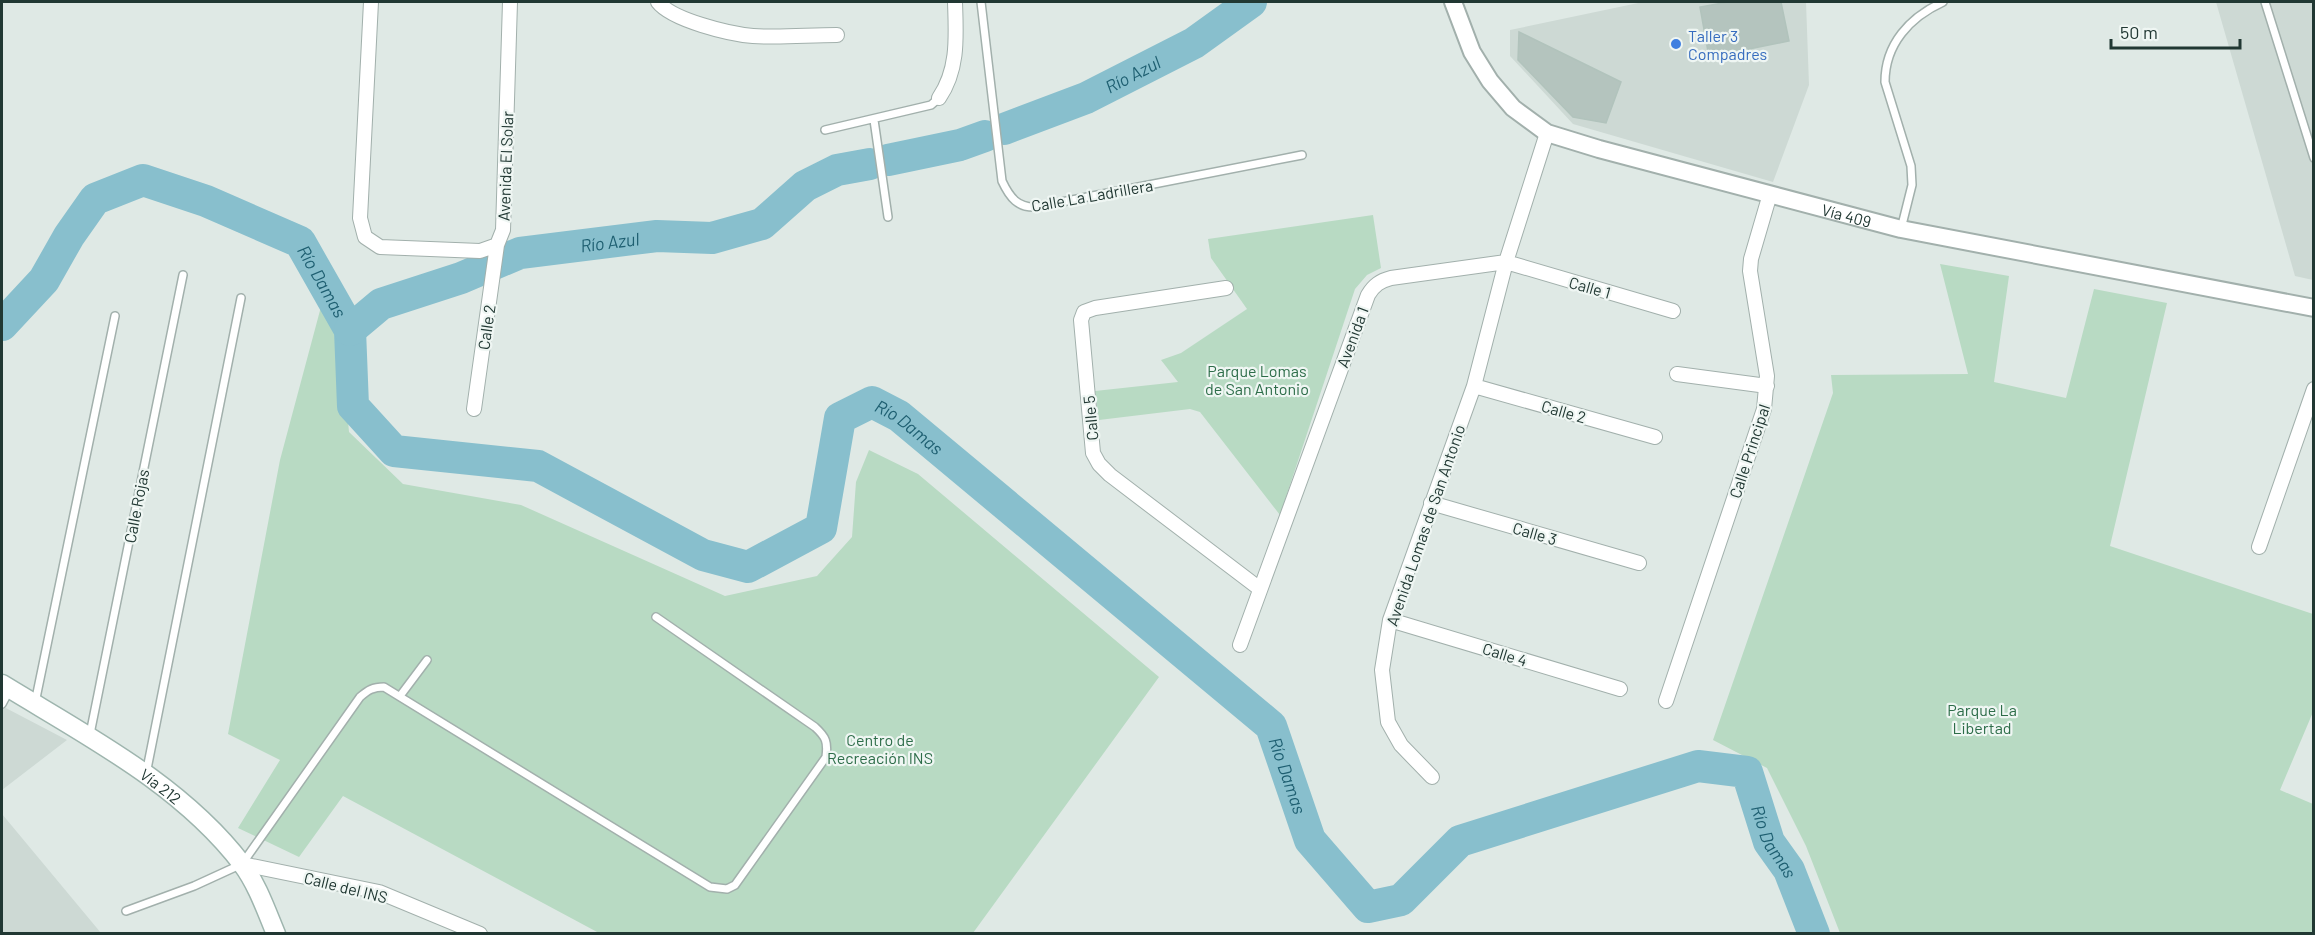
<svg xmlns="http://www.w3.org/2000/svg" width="2315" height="935" viewBox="0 0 2315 935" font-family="Barlow,sans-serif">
	<rect width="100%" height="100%" fill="#dfe9e5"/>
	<path fill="#cdd9d4" d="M 1643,2 L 1806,2 L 1809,85 L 1773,182 L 1573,124 L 1510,56 L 1510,30 Z
		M 2216,2 L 2313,2 L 2313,280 L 2295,276 Z
		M 2,706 L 67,740 L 2,790 Z
		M 2,814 L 101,933 L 2,933 Z"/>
	<path fill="#b8dac3" d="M 1373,215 L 1381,268 L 1367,275 L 1355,289 L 1280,515 L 1200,412 L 1190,409 L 1099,420 L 1095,391 L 1178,382 L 1161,360 L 1181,353 L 1247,309 L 1211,258 L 1208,239 Z
		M 1940,264 L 2009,276 L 1994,382 L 2066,398 L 2094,289 L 2167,303 L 2110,546 L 2313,614 L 2313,712 L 2280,790 L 2313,804 L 2313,933 L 1840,933 L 1806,846 L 1767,768 L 1713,740 L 1833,393 L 1831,375 L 1968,374 Z
		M 322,303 L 340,333 L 349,432 L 403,484 L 521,505 L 725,596 L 817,576 L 852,537 L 856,482 L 869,450 L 918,474 L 1159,677 L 973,933 L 599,933 L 343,796 L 299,857 L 238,828 L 280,760 L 228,734 L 280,460 Z"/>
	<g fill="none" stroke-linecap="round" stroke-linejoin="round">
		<g stroke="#88bfcd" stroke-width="32">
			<path id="s1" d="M 1004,129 L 1086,98 L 1194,43 L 1251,2"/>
			<path d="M 888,160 L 960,145 L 985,136"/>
			<path id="s2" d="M 2,325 L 44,280 L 69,236 L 95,199 L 143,180 L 206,201 L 300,242 L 350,330 L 353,406 L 394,451 L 538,466 L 703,555 L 748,567 L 821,528 L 840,418 L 872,402 L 899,416 L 1271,726 L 1310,840 L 1368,907 L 1401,900 L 1460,841 L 1698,766 L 1747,772 L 1769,842 L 1789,870 L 1814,934"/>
			<path id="s3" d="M 350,330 L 381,304 L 461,278 L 520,253 L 657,236 L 712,238 L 762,224 L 805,186 L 837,170 L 870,164"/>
		</g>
	</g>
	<path fill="#b4c4be" stroke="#b1c3bc" stroke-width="1.5" d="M 1728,2 L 1781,2 L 1789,41 L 1709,57 L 1700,7 Z
		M 1519,32 L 1621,82 L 1606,123 L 1573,117 L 1518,60 Z"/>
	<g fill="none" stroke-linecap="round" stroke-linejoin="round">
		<defs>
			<path id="service" d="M 981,2 L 1002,181 C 1010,198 1018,208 1036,207 L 1302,155
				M 2265,2 L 2314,158
				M 874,120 L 888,217
				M 825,130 L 931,105 L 939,98
				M 1901,229 L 1912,185 L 1911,166 L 1885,82 C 1885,44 1910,17 1943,2
				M 400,696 L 427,660
				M 35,703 L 115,316
				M 2,704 L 10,689
				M 90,734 L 183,275
				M 146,774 L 241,298
				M 126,911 L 194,886 L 242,864 L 360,697 C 368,690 373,687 384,687 L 710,887 L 727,889 L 735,885 L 826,757 C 828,742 826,737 815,727 L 656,617"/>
			<path id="minor" d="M 371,2 L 360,218 L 365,237 L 380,247 L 480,251 L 497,245 L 503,230 L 510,2
				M 658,2 C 672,20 729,34 753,36 C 780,38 809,35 837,35
				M 939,98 C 959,69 956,35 955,2
				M 1226,288 L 1095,308 L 1084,312 L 1081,320 L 1093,453 L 1099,464 L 1110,475 L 1260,589
				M 1677,374 L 1767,386
				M 1474,386 L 1655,437
				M 474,409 L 497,245
				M 1431,503 L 1639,563
				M 2259,547 L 2314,389
				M 1390,620 L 1620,689
				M 1240,645 L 1368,295 C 1374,285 1380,281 1391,278 L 1506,262 L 1547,133
				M 1666,701 L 1764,409 L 1767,376 L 1750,271 L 1751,259 L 1770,194
				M 1432,777 L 1401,745 L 1388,722 L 1382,670 L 1390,620 L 1474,386 L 1506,262 L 1673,311
				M 242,864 L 379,892 L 480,934"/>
			<g id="tertiary">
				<path id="s4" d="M 1453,2 L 1472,52 L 1490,81 L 1513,108 L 1547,133 L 1599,149 L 1901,229 L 2314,308"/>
			</g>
			<g id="secondary">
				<path id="s5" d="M 2,684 C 85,735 181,784 242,864 C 257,884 266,910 276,934"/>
			</g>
		</defs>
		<use href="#service" stroke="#a2b0ac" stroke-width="10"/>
		<use href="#minor" stroke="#a2b0ac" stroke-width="16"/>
		<use href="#tertiary" stroke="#a2b0ac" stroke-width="20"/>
		<use href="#secondary" stroke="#9eb5ae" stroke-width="21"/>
		<use href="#service" stroke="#fff" stroke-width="7"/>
		<use href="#minor" stroke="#fff" stroke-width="14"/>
		<use href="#tertiary" stroke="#fff" stroke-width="16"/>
		<use href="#secondary" stroke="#fff" stroke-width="18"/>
	</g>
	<circle fill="#3f7fe0" stroke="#eff6f3" stroke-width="2" cx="1676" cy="44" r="6"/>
	<g text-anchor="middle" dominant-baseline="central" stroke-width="4.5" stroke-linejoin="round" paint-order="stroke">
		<g font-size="16" fill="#366cbe" stroke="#eff6f3" text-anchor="start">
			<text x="1688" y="35">Taller 3<tspan x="1688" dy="18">Compadres</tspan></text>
		</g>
		<g font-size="16" fill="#213833" stroke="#eff6f3">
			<text transform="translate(505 166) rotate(-88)">Avenida El Solar</text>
			<text transform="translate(1092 195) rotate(-10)">Calle La Ladrillera</text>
			<text stroke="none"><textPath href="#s4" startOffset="476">Vía 409</textPath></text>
			<text transform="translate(1590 287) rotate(16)">Calle 1</text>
			<text transform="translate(486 327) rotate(-82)">Calle 2</text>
			<text transform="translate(1352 337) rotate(-70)">Avenida 1</text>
			<text transform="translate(1564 411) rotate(16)">Calle 2</text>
			<text transform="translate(1090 418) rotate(-95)">Calle 5</text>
			<text transform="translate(1749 451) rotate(-72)">Calle Principal</text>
			<text transform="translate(136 506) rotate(-79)">Calle Rojas</text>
			<text transform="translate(1425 525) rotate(-71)">Avenida Lomas de San Antonio</text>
			<text transform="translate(1535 533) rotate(16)">Calle 3</text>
			<text transform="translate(1505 654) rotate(17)">Calle 4</text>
			<text stroke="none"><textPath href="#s5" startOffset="189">Vía 212</textPath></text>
			<text transform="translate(346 887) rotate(14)">Calle del INS</text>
		</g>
		<g font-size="16" fill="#2d6d49" stroke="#eff6f3">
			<text x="1257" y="370">Parque Lomas<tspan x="1257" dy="18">de San Antonio</tspan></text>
			<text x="1982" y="709">Parque La<tspan x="1982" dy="18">Libertad</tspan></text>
			<text x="880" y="739">Centro de<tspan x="880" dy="18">Recreación INS</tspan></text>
		</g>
		<g font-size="18" font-style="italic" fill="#1e5f71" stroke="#eff6f3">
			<text stroke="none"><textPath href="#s1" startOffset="140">Río Azul</textPath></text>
			<text stroke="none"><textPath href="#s3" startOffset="279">Río Azul</textPath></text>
			<text stroke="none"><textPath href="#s2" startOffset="423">Río Damas</textPath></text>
			<text stroke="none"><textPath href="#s2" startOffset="1270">Río Damas</textPath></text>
			<text stroke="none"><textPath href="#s2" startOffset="1792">Río Damas</textPath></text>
			<text stroke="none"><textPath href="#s2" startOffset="2440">Río Damas</textPath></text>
		</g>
	</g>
	<rect width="2315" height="935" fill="none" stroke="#213833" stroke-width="6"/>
	<path d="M2111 39v9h129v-9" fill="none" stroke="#213833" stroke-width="3"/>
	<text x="2120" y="39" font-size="18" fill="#213833" stroke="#eff6f3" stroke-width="4.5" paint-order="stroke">50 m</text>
</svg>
